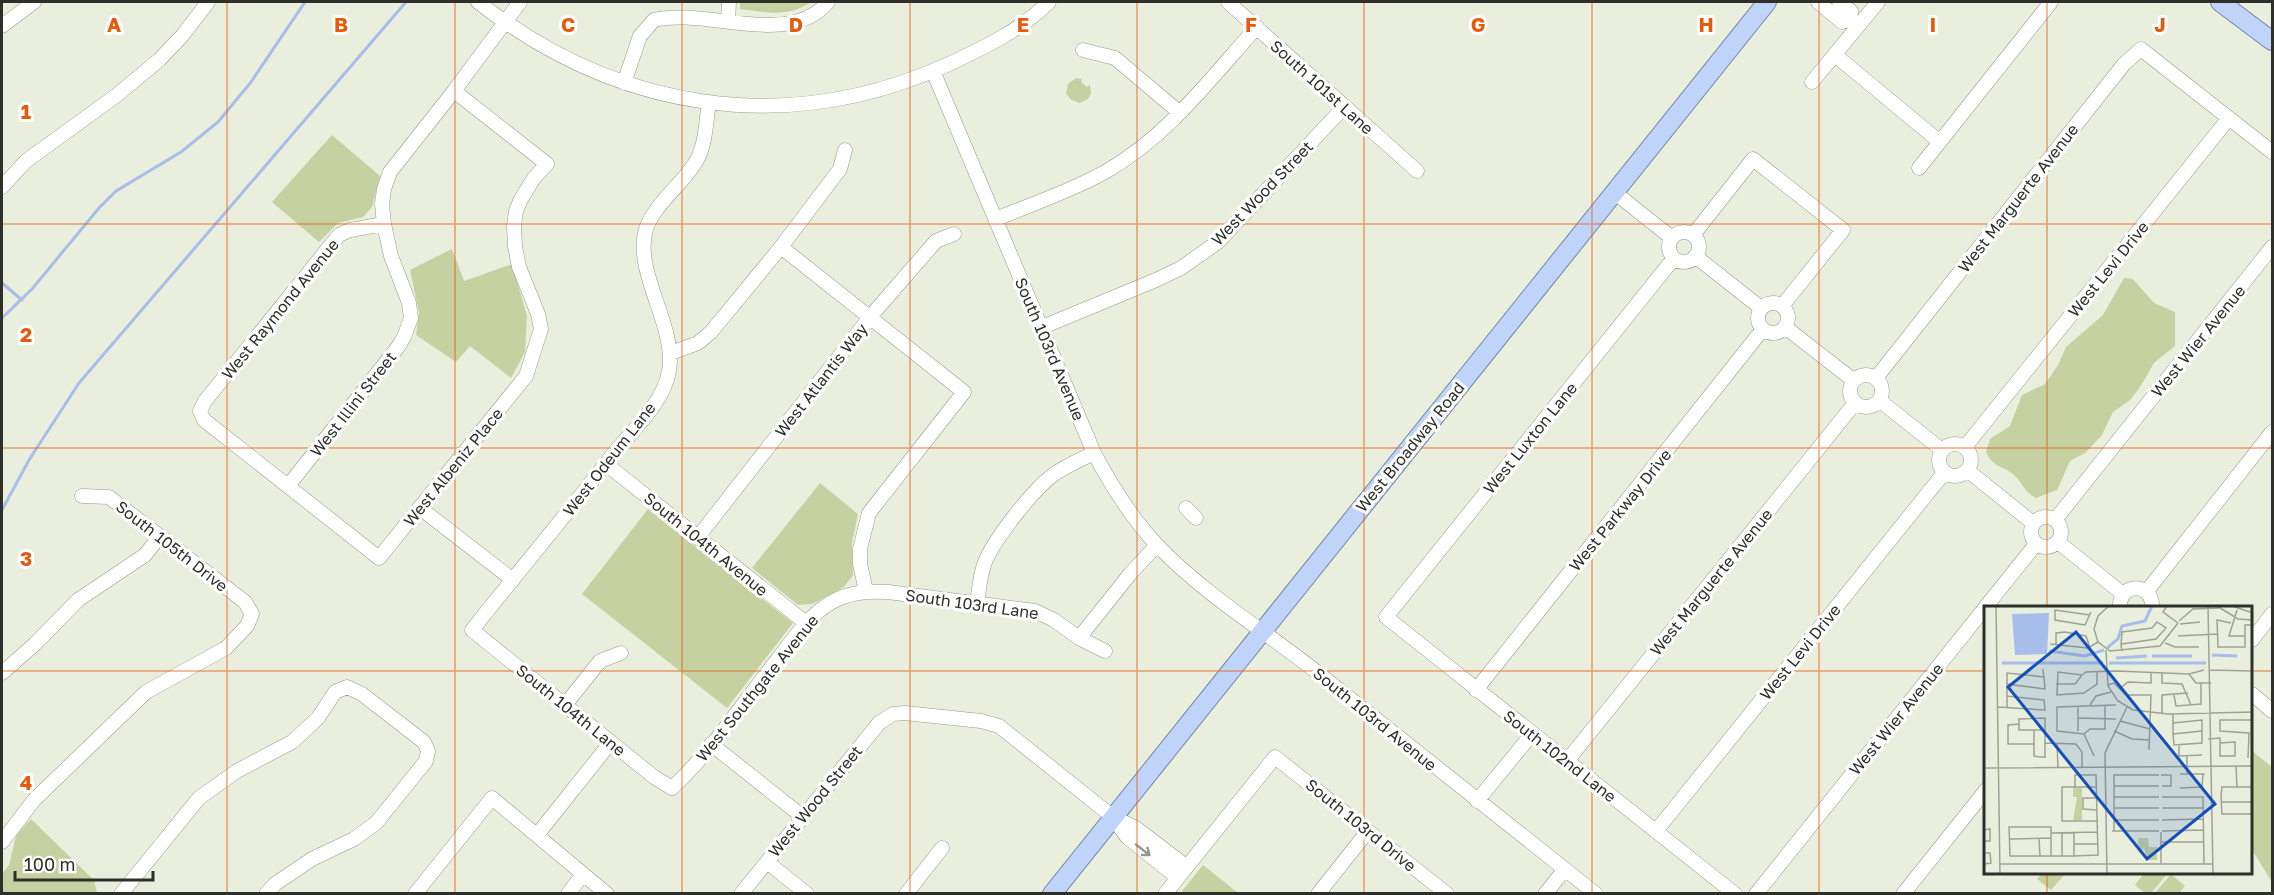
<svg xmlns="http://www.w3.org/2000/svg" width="2274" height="895" viewBox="0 0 2274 895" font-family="'Golos Text',sans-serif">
	<rect width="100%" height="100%" fill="#eaefdd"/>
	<path fill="#c5d1a1" d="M 740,2 L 811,2 C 787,18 767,12 740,9 Z
		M 1076,78 L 1082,79 L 1081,82 L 1087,87 L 1090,85 L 1091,93 L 1088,99 L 1080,103 L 1071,100 L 1066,93 L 1068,84 Z
		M 332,135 L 380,176 L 372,207 L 363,217 L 338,223 L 319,242 L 272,202 Z
		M 452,249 L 464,281 L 512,264 L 527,316 L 525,352 L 511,378 L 470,346 L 456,362 L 416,335 L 419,312 L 410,270 Z
		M 2124,278 L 2133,279 L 2154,303 L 2175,312 L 2175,346 L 2154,363 L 2140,387 L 2130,400 L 2113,412 L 2102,435 L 2085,453 L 2070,461 L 2057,490 L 2036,498 C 2023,490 2025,487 2016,477 C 2004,464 1995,471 1986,452 L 1990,439 L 2010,426 L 2022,395 L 2045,384 L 2058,365 L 2066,347 L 2103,315 Z
		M 820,483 L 858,514 L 852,543 L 853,575 L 844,587 L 812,604 L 798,605 L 752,568 Z
		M 648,509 L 793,623 L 727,708 L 582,594 Z
		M 2252,751 L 2272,767 L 2272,882 L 2252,850 Z
		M 31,819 L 94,880 L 97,893 L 2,893 L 2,874 L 9,865 L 16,836 Z
		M 1203,865 L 1238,893 L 1185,893 L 1182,891 Z
		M 2145,872 L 2168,872 L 2168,873 L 2151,893 L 2145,893 L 2135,885 Z
		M 2042,873 L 2042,872 L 2066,873 L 2051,890 L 2037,879 Z
		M 2171,874 L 2185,886 L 2179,893 L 2155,893 Z"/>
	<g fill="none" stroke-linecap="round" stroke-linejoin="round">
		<path stroke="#a6bee9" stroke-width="3" d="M 2,283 L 22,300
			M 2,318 L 32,289 L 99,208 L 116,191 L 181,152 L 218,122 L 251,82 L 305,2
			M 2,510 L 29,460 L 79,383 L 406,2"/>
		<defs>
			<path id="minor" d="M 478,2 C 618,111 785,138 949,64 C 985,47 1021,30 1049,2
				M 1228,2 L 1417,171
				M 1818,2 L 1842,22 L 1850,19 L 1851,11 L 1839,2
				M 728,21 L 729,2
				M 2,26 L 34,2
				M 1083,50 L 1115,58 L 1180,113
				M 1835,55 L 1940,142
				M 933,71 L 1094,453 C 1112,487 1132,519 1158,546 C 1205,595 1265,631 1318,673 C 1410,747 1503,820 1596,894
				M 1812,82 L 1878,2
				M 624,83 L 640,36 L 654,20 C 706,7 789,49 828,2
				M 709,102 C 706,121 706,143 697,160 C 684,183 654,204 646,229 C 633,272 677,326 669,371 C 664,402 633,430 614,453 C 568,513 519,571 472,630 L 654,777 L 672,788 C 712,751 743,703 777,660 C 793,640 807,617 830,603 C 849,592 867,591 888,592 L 1035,611 L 1054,620 L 1079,638 L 1105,651
				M 1919,168 L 2051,2
				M 2,187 L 26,161 L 117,95 L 159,60 L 182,36 L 208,2
				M 1614,192 L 1672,238
				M 996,219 C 1032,204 1071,191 1105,172 C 1167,137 1210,79 1257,27
				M 384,224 L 350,230 L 339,235 L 205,401 L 200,411 L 204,420 L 379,558 L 526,376 L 541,329 L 538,314 L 519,267 L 515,246 L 514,226 L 516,211 L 521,199 L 534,178 L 547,164 L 454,91
				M1669 247a15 15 0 1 1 30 0a15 15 0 1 1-30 0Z
				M 1693,235 L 1753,159 L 1843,230 L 1782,306
				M 781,247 L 964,392 L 869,513 L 860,549 L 860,564 L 866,591
				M 1695,256 L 1761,308
				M 1674,258 L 1386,617 L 1735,894
				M1758 318a15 15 0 1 1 30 0a15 15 0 1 1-30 0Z
				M 1785,327 L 1853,380
				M 1040,328 L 1156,280 L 1181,268 L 1218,242 L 1344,107
				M 671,353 L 698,343 L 711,332 L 781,247 L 840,169 L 845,150
				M1850 391a16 16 0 1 1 32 0a16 16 0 1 1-32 0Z
				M 1876,378 L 2124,64 L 2141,49 L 2272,152
				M 1879,400 L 1942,450
				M1939 460a16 16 0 1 1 32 0a16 16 0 1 1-32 0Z
				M 1965,447 L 2229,118
				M 606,464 L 806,623
				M 1967,470 L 2033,523
				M 288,486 L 398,347 L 404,337 L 411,318 L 409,303 L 391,256 L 384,224 L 382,204 L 384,189 L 390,172 L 454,91 L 520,2
				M 420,508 L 513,580
				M 1186,508 L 1196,518
				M2031 532a15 15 0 1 1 30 0a15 15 0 1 1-30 0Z
				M 2055,520 L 2272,247
				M 698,537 L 870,317 L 936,241 L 954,234
				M 2058,542 L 2123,594
				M 2147,591 L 2272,432
				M 977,603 C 979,589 980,575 985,562 C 995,538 1032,491 1053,475 C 1065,466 1080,460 1094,453
				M 2120,607 C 2119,582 2153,582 2152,607
				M 1079,638 L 1130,574 L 1157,545
				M 2252,640 L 2272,614
				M 2,673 L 35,644 L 78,600 L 145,555 L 160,536
				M 1476,690 L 1763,329
				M 2252,694 L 2272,711
				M 565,705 L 600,661 L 621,653
				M 711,744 L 803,817
				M 1567,761 L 1855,403
				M 1477,801 L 1532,734
				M 1114,819 L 1127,837 L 1178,878
				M 1656,831 L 1944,473
				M 537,835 L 611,742
				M 2,842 L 34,800 L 146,692 L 226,648 L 247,626 L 252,614 L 245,602 L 109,497 L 82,496
				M 767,862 L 807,894
				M 121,894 L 199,798 L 237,771 L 292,742 L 318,718 L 335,692 L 347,687 L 362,694 L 424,742 L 428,751 L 426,761 L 376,823 L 354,839 L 312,859 L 275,884 L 266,894
				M 415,894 L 492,798 L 607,894
				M 568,894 L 583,874
				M 741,894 L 879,723 L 893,714 L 905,713 L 981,721 L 999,726 L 1113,817 L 1136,828 L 1187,867
				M 906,894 L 942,848
				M 1165,894 L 1275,757 L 1447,894
				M 1318,894 L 1368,831
				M 1545,894 L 1565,869
				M 1756,894 L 2036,544
				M 1903,894 L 1986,790"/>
			<path id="major" d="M 2220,2 L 2272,41
				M 1052,894 L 1767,2"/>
		</defs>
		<use href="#minor" stroke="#969b8a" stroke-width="15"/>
		<use href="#major" stroke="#7187ad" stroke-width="20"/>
		<use href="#minor" stroke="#fff" stroke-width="14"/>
		<use href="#major" stroke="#bfd4f8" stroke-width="18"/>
	</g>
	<defs><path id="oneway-shaft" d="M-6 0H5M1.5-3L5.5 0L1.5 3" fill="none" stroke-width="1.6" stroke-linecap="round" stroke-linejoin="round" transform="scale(1.5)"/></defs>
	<use stroke="#969794" href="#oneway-shaft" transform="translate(1143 850) rotate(38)"/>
	<path fill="none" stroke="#e8590c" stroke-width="1.5" stroke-opacity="0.55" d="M 227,2 L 227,894M 455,2 L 455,894M 682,2 L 682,894M 910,2 L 910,894M 1137,2 L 1137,894M 1364,2 L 1364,894M 1592,2 L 1592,894M 1819,2 L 1819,894M 2047,2 L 2047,607M 2,224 L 2272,224M 2,448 L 2272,448M 2,671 L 1986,671M 2252,671 L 2272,671M 2047,872 L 2047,894"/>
	<g text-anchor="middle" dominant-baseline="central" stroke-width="6" stroke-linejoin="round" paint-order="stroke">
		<g font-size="16" fill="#2d2f28" stroke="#fff">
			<text transform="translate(1322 87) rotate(42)">South 101st Lane</text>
			<text transform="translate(1262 193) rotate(-46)">West Wood Street</text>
			<text transform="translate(2018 198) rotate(-52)">West Marguerte Avenue</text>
			<text transform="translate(2108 269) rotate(-51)">West Levi Drive</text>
			<text transform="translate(280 309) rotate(-51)">West Raymond Avenue</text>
			<text transform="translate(2198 341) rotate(-51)">West Wier Avenue</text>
			<text transform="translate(1050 349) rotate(67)">South 103rd Avenue</text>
			<text transform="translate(821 380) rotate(-52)">West Atlantis Way</text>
			<text transform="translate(353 404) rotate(-52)">West Illini Street</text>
			<text transform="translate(1530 438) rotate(-51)">West Luxton Lane</text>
			<text transform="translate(1410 447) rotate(-51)">West Broadway Road</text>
			<text transform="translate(609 459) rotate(-52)">West Odeum Lane</text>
			<text transform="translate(453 467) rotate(-51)">West Albeniz Place</text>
			<text transform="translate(1620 510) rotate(-51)">West Parkway Drive</text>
			<text transform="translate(706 544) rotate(39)">South 104th Avenue</text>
			<text transform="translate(172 546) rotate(38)">South 105th Drive</text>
			<text transform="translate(1711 582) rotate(-51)">West Marguerte Avenue</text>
			<text transform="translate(972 604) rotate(8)">South 103rd Lane</text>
			<text transform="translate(1800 652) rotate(-51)">West Levi Drive</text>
			<text transform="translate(757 688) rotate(-51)">West Southgate Avenue</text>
			<text transform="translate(571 710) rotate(39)">South 104th Lane</text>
			<text transform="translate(1375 719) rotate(39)">South 103rd Avenue</text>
			<text transform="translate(1896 719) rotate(-51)">West Wier Avenue</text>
			<text transform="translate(1560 756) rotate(38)">South 102nd Lane</text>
			<text transform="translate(815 801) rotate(-51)">West Wood Street</text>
			<text transform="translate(1361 825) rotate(39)">South 103rd Drive</text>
		</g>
	</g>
	<g transform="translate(1984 606)">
		<rect width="268" height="268" fill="#eaefdd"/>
		<path d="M 89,182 L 98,182 L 98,214 L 89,214 L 93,191 L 89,191 ZM 154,232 L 164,232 L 165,241 L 173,241 L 173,254 L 164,254 L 160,242 L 155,248 Z" fill="#c5d1a1"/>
		<path d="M 65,7 L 63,48 L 31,49 L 28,8 Z" fill="#a6bee9"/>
		<path fill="none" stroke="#a6bee9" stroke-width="3" d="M 123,42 L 134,33 L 138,20 L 161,15 L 168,0M 65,45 L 101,50 L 120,44M 228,49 L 253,50M 168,50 L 208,50M 132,52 L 163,50M 18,57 L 119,57M 125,57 L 222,57"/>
		<path fill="none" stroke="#9ea295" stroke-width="1.5" d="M 12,0 L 16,268M 125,0 L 114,10 L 110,23 L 114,36 L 126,45 L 176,40 L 194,17M 183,0 L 179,6 L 194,17M 224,0 L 229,268M 233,0 L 254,13 L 269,14M 248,0 L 269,7M 208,3 L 235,2M 253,4 L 245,30 L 261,30M 106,9 L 71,4 L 71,14 L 101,19 L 107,6M 195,15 L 209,3M 247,17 L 233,14 L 234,41 L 261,41 L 261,19 L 269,19M 196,18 L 216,16M 194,30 L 233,28M 181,37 L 191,41 L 215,41M 66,38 L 104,42 L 114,36M 72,38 L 72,27 L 81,26 L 102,30 L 106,42M 138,38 L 172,33 L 182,22 L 173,16 L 168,22 L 138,26 L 137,39 L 138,45M 122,44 L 124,80 L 134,95 L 149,104 L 184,108 L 269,106M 225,64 L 269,65M 113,66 L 113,78 L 100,87 L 73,89 L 74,66 L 98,69 L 102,66 L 132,65 L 205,68 L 220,64M 178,66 L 178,77 L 198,78 L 207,99M 205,68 L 212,77 L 227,77M 22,78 L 61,83 L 59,63M 72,78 L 91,78 L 98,69M 124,79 L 130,77 L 142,89 L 167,89 L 165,144M 135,83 L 144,76 L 167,77 L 167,66M 190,89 L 192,100 L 217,98 L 217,77M 106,99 L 112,90 L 127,86M 121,100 L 121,123 L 106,123 L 100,128 L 73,125 L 73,101 L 132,99M 14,101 L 61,104 L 60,94 L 23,90M 23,101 L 23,67 L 61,71M 94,101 L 94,125M 178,108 L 178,89 L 204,87M 94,112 L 132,113M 136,115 L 166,123M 189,117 L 218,114 L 218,137 L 190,139 L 189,128 L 189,108M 35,118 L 24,119 L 24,138 L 50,138M 50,124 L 50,150 L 55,151 L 61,151 L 61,112 L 35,113 L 35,124 L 61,124M 130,125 L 148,133 L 166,134M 100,128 L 110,150M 189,128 L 218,125M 224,133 L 236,132 L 236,150 L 251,150 L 251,136 L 236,137M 61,137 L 92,138 L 98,146 L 98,162M 73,137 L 74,161M 195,139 L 195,150 L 218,149M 264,152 L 265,127 L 236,125 L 236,114 L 269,114M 252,160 L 253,181M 0,162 L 269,160M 203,162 L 203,167 L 203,150M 196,168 L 221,168M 177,169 L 187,169 L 187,180 L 178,180M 130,180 L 175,180M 112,181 L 78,181 L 78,215 L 113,215M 269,181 L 238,181 L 237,190 L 238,208 L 269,208M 196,182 L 218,181 L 219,168M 130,191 L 175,191M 178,191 L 219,191 L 220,258M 113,192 L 99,192 L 99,203 L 113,204M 237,196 L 269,196M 130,202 L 175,202M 178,202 L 219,202M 130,214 L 175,214M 178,214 L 219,213M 0,224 L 6,223 L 6,235 L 0,235M 128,225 L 175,225M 130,225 L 130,169 L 175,169M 178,225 L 219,224M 90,226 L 90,250M 177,226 L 177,258M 67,227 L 114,226M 78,227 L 78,250M 55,232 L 56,250M 26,233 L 67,232M 177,236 L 220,236M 90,238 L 113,238M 0,247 L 6,247 L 7,257 L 0,258M 67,250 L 67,221 L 25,221 L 26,250 L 90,250 L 114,249 L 112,169 L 91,169 L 91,181M 16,258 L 229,258M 123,268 L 121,147 L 143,101"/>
		<path fill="#144fbb" fill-opacity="0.15" stroke="#144fbb" stroke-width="3" d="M 92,26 L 231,198 L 163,253 L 24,81 Z"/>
		<rect width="268" height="268" fill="none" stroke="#2d2f28" stroke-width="3"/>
	</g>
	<g font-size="20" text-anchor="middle" font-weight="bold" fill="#e8590c" stroke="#fff" stroke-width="6" stroke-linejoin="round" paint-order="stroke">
		<text x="114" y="32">A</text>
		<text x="341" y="32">B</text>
		<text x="568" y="32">C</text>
		<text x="796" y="32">D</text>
		<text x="1023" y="32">E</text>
		<text x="1251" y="32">F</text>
		<text x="1478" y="32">G</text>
		<text x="1706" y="32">H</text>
		<text x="1933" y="32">I</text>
		<text x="2160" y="32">J</text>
		<text x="26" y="119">1</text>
		<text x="26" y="342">2</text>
		<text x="26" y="566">3</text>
		<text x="26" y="790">4</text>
	</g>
	<rect width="2274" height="895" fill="none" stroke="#2d2f28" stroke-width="6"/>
	<path d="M15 871v9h138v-9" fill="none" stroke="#2d2f28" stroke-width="3"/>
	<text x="24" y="871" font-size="18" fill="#2d2f28" stroke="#ffffff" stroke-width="4.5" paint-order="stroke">100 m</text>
</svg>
